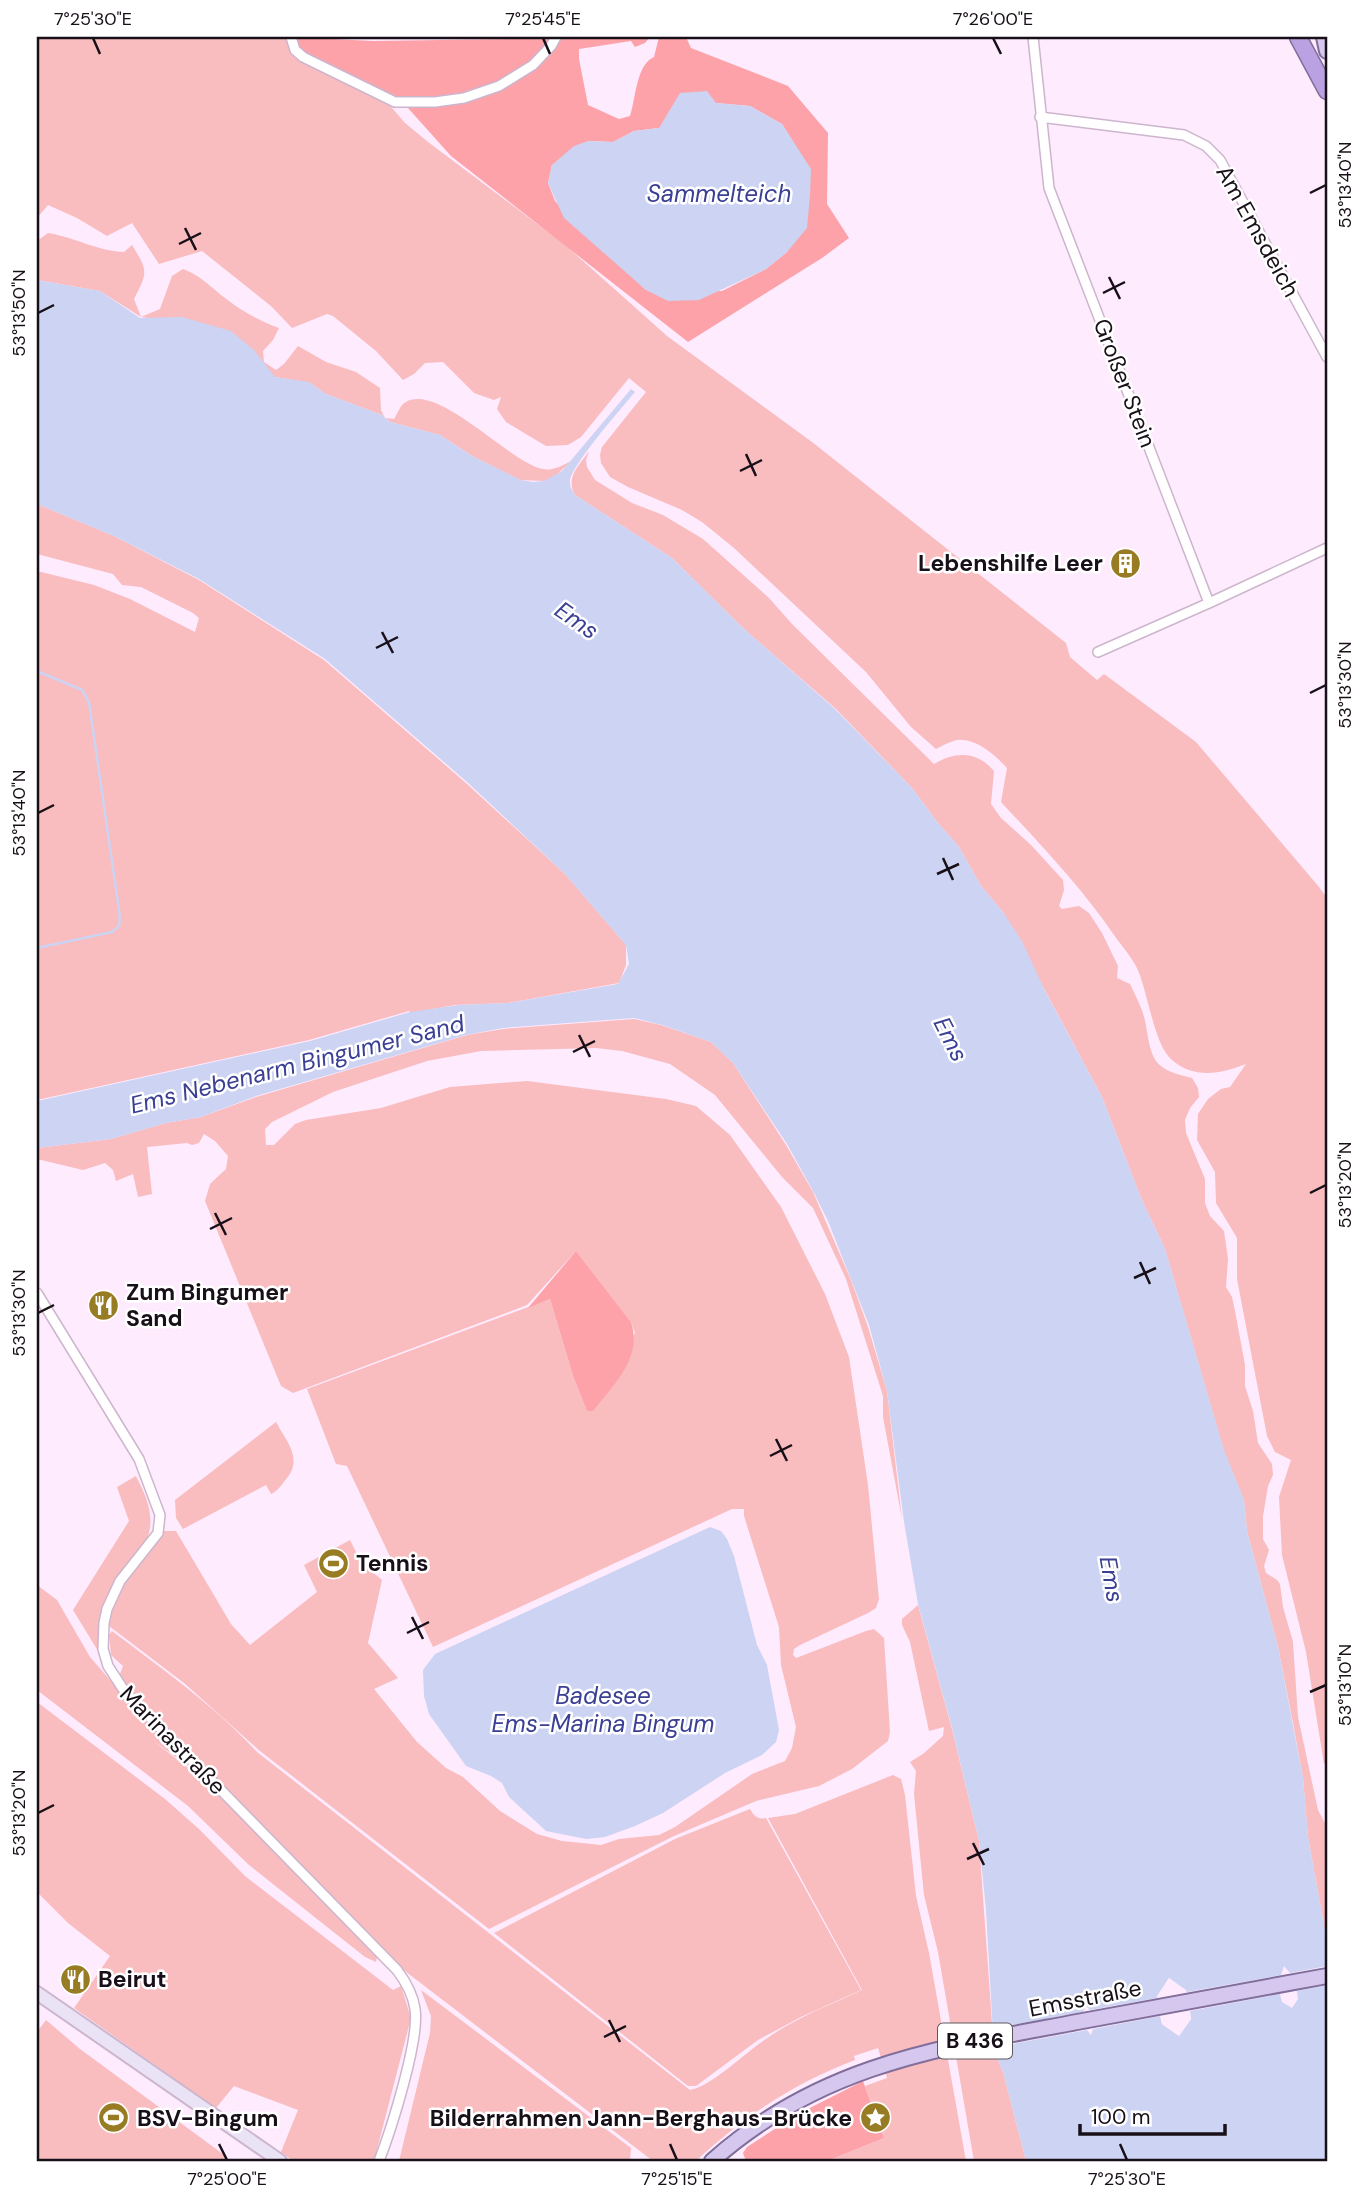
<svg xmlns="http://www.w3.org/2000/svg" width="1364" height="2198" viewBox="0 0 1364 2198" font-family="'DM Sans',sans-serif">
	<rect width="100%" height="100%" fill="#feebfe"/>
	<path fill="#f9bcbf" d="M 37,37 L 287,37 L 289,49 L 296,58 L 386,101 L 405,123 L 428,142 L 564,244 L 667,336 L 812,442 L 1066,643 L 1070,657 L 1097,680 L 1104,674 L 1196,742 L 1319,887 L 1327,898 L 1327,1764 L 1324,1764 L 1306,1652 L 1282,1555 L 1279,1497 L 1291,1460 L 1275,1452 L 1267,1436 L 1237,1279 L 1237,1238 L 1216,1203 L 1215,1172 L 1197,1140 L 1198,1114 L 1208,1099 L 1221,1089 L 1230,1087 L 1246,1064 C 1221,1074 1194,1079 1172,1060 C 1153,1044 1148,989 1136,966 C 1130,955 1121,945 1114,935 C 1081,887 1041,845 1001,802 L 1007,768 C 995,755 976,738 957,740 C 951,741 942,746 936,749 L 911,727 L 866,672 L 734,548 L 702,522 L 682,510 L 628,487 L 610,477 L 601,463 L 600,455 L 602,447 L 646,392 L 629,378 L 581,437 L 568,445 L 546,446 L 506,422 L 497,409 L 501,397 L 494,400 L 474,393 L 443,362 L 425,363 L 414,374 L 403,380 L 376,351 L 333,316 L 327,314 L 292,328 L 271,306 L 202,251 L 159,264 L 132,223 L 107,236 L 77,218 L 48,205 L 37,218 Z
		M 48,233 C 74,237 97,251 124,252 L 132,245 C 148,271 148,272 134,299 L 141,317 L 160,309 L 172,276 L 183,269 C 203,277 209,286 225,298 C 241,311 260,321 279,328 L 273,340 L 263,351 L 264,362 L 276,370 L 284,364 L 298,346 L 326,362 L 356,372 L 380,388 L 381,410 L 385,418 L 394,419 C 398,413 400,405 406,402 C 439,383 511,464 543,469 C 554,471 564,465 573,460 L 554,477 L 544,481 L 520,480 L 472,456 L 440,435 L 390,422 L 382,415 L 326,394 L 310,383 L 275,377 L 155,319 L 141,317 L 100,291 L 37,280 L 37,241 Z
		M 589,451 L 586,460 L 587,467 L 595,480 L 632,503 L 663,515 L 703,539 L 769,598 L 792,624 L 934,764 C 956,751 977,751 994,771 L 991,804 L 1001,818 L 1031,845 L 1063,880 L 1064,890 L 1059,906 L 1062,909 L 1079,906 L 1089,913 L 1102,933 L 1118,966 L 1117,978 L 1130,984 C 1136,997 1144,1011 1146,1026 C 1152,1062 1154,1069 1192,1078 L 1198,1088 L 1199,1097 L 1190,1108 L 1185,1120 L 1186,1133 L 1205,1179 L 1205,1203 L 1210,1216 L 1224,1231 L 1228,1259 L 1226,1287 L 1232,1297 L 1235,1311 L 1245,1365 L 1245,1386 L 1253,1411 L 1258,1443 L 1272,1464 L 1273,1475 L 1268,1486 L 1263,1516 L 1263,1539 L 1269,1550 L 1264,1566 L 1266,1573 L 1277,1580 L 1280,1584 L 1283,1607 L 1293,1642 L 1298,1717 L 1318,1810 L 1327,1827 L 1325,1855 L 1327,1871 L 1327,1942 L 1308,1837 L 1303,1778 L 1293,1723 L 1278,1647 L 1247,1531 L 1244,1500 L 1224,1451 L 1165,1249 L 1141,1198 L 1102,1097 L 1003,912 L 981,886 L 959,847 L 938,823 L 912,788 L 836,709 L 744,629 L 672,558 L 575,495 C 565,477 579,466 589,451 Z
		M 37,504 L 114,536 L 199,580 L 324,660 L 466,783 L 565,874 L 626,945 L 626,965 L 619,983 L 508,1003 L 455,1005 L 412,1013 L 409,1011 L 309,1040 L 37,1100 L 37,571 L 94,585 L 130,599 L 195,632 L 199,618 L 193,613 L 141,587 L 122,585 L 113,574 L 37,554 Z
		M 634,1019 L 661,1025 L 711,1042 L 733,1063 L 786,1145 L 813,1192 L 851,1280 L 868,1327 L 887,1391 L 902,1519 L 883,1417 L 883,1396 L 846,1279 L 813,1208 L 782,1177 L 715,1095 L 670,1064 L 622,1051 L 596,1048 L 481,1051 L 427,1061 L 333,1092 L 272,1122 L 265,1129 L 266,1145 L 274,1145 L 295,1124 L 306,1120 L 381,1108 L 450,1087 L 527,1081 L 666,1099 L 696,1106 L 730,1135 L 781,1207 L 825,1294 L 849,1357 L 868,1485 L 879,1599 L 876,1608 L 868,1613 L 800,1645 L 794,1649 L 793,1655 L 796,1658 L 804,1655 L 866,1631 L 874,1629 L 884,1638 L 890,1732 L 888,1741 L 852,1769 L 819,1786 L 756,1801 L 674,1836 L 489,1929 L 260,1751 L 184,1683 L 109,1626 C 112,1589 142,1560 164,1531 L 176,1531 L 231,1624 L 250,1645 L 317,1592 L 304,1565 L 350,1540 L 361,1562 L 382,1580 L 368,1643 L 398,1678 L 374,1689 L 417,1742 L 446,1768 L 463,1777 L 500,1811 L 537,1834 L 562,1841 L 601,1845 L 619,1839 L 659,1835 L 675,1827 L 752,1774 L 785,1761 L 792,1748 L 796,1727 L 781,1665 L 779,1627 L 744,1516 L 744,1509 L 732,1509 L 433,1647 L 347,1466 L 336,1464 L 307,1389 L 550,1299 L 573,1376 L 587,1411 L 635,1333 L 631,1322 L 576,1251 L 527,1305 L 293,1393 L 281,1386 L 205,1201 L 210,1184 L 226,1169 L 228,1156 L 215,1141 L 204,1134 L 199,1143 L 192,1145 L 187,1143 L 147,1147 L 152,1194 L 138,1197 L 133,1174 L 116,1181 L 113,1170 L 105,1163 L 83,1170 L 37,1159 L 37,1148 L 111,1139 L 166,1123 L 201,1117 L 256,1097 L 467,1035 L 503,1029 Z
		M 276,1422 C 286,1441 303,1458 287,1478 C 282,1484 278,1491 271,1494 L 266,1485 L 183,1529 L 176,1518 L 175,1500 Z
		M 136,1476 C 145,1494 154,1512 149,1533 C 147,1545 134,1555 127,1564 C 105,1591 96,1622 101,1656 L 73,1610 L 129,1521 L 117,1487 Z
		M 37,1585 L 57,1600 L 90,1657 L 124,1696 L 213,1784 L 152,1740 L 215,1789 L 377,1957 L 376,1962 L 365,1957 L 249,1865 L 188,1806 L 37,1690 Z
		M 918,1605 L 952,1729 L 979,1841 L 994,2051 L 1003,2072 L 1026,2161 L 974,2161 L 938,1952 L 924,1895 L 914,1794 L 916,1771 L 910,1762 L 923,1754 L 943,1736 L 944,1727 L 929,1731 L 910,1642 L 902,1625 L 902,1619 Z
		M 112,1631 C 162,1669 215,1706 257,1752 L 690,2090 C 711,2087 747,2051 766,2039 C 795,2018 830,2005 862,1990 L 768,1818 L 795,1814 L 893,1775 L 901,1779 L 905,1795 L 916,1896 L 929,1953 L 966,2161 L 827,2161 L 884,2138 L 865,2086 L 887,2078 L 878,2048 L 854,2056 L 855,2060 C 794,2083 743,2117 696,2161 L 653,2161 L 401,1968 L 125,1683 L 120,1674 L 123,1666 L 111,1655 L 109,1635 Z
		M 37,1702 L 165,1799 L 200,1830 L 245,1876 L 393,1990 L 401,1986 L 411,2018 L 374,2161 L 293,2161 L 281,2152 L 298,2110 L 234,2086 L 216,2108 L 74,2008 L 110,1956 L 68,1923 L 37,1892 Z
		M 750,1809 C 754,1816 758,1820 766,1818 L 861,1990 L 801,2017 L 758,2040 L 696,2086 L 688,2086 L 494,1933 L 675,1839 Z
		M 421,1990 L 631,2148 L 630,2161 L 399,2161 L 430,2033 L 431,2016 Z
		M 46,2020 L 80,2049 L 227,2157 L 222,2161 L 37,2161 L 37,2032 Z"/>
	<path fill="#fca2a8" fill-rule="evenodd" d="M 292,37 L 373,41 L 650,37 L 645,43 L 635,47 L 631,41 L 579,49 L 579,59 L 588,105 L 619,119 L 630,116 C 636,98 636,65 654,57 L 659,37 L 686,37 L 691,48 L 788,86 L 828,133 L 827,204 L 849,238 L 822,258 L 688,342 L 451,156 L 399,98 L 298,54 ZM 716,103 L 750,106 L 782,124 L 810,169 L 787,252 L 766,269 L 722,291 L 646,290 L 595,243 L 555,201 L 548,183 L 552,165 L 588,141 L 613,142 L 634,131 L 659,128 Z
		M 576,1251 L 631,1322 C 643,1358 613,1385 593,1411 L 587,1411 L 573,1376 L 550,1299 L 528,1308 Z
		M 863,2081 L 884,2138 L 827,2161 L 746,2161 L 743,2153 L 747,2147 L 796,2115 Z"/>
	<path fill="#cdd3f2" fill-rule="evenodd" d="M 707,91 L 716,103 L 750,106 L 782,124 L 811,169 L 810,195 L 807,228 L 787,252 L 766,269 L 699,300 L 668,301 L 646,290 L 564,218 L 548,183 L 552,165 L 574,146 L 588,141 L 613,142 L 634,131 L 659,128 L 680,93 Z
		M 37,280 L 100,291 L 140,318 L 182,317 L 231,331 L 254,350 L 275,377 L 309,382 L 326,394 L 382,415 L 390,422 L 440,435 L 472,456 L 521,480 L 533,482 L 544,481 L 562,471 L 631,389 L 635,392 C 621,409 574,462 570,480 C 569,486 572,490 575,495 L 672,558 L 744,629 L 835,709 L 912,788 L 938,823 L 959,847 L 981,886 L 1003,912 L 1022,941 L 1045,991 L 1102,1097 L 1141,1198 L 1165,1249 L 1224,1450 L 1244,1500 L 1247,1531 L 1278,1647 L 1303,1778 L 1308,1837 L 1327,1942 L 1327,2161 L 1026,2161 L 1003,2072 L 994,2051 L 986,1910 L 979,1841 L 952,1728 L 918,1604 L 904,1522 L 887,1391 L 869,1325 L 828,1221 L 813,1191 L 787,1144 L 733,1063 L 711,1042 L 662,1025 L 634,1018 L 503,1028 L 466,1035 L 256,1096 L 201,1117 L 166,1123 L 111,1139 L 37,1148 L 37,1101 L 310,1041 L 410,1012 L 459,1005 L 508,1003 L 618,984 L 629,964 L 626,945 L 564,873 L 467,782 L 325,659 L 199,579 L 114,536 L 37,504 ZM 1169,1978 L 1186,1990 L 1191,2019 L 1179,2036 L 1162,2024 L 1157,1996 Z
		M 710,1527 L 721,1531 L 727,1539 L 734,1556 L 757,1645 L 767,1665 L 779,1730 L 776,1742 L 762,1755 L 725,1773 L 663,1813 L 635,1826 L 605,1837 L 586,1839 L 546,1831 L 509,1797 L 502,1783 L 491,1776 L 466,1766 L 429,1714 L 424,1696 L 423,1670 L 435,1654 Z"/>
	<path fill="#feebfe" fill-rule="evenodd" d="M 1284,1966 L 1290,1973 L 1327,1966 L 1327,1985 L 1297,1991 L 1298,1999 L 1292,2008 L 1282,2002 L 1280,1994 L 1190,2011 L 1191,2019 L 1179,2036 L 1162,2024 L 1160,2016 L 1093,2029 L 1091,2035 L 1087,2030 L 991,2048 L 990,2029 L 1083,2012 L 1086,2006 L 1090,2010 L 1157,1998 L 1169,1978 L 1187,1992 L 1281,1975 ZM 1170,1983 L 1183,1992 L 1187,2018 L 1178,2031 L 1165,2022 L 1160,1996 Z"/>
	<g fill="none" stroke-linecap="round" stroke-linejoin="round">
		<path stroke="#cdd3f2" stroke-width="2.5" d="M 37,671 L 82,690 L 89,702 L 120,917 L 119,926 L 112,932 L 37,948"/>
		<defs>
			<path id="street" d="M 291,37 L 295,50 L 303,57 L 395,102 L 435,102 L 464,98 L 499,86 L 533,65 L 551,46 L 556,37
				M 1033,37 L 1049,188 L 1209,603 L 1327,548
				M 1040,117 L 1184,135 L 1206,146 L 1220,160 L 1327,357
				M 1098,652 L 1209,603
				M 37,1293 L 139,1459 L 160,1515 L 158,1533 L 120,1581 L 107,1609 L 104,1623 L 103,1649 L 108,1666 L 125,1692 L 397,1970 C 406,1982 413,1994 415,2009 C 420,2039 391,2130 379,2161"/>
			<path id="secondary" d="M 37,1993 L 280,2161"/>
			<path id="primary" d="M 1324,37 L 1327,51
				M 712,2161 C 821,2064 940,2048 1077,2022 C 1161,2007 1244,1991 1327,1976"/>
			<path id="highway" d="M 1298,37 L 1327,91"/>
		</defs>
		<use href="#street" stroke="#cdb6cd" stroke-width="12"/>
		<use href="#secondary" stroke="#cdb6cd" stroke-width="16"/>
		<use href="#primary" stroke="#816e9b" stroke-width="18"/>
		<use href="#highway" stroke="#816e9b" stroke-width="19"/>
		<use href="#street" stroke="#fff" stroke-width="9"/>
		<use href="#secondary" stroke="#eae3f6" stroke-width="12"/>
		<use href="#primary" stroke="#d5c7ee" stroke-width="14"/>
		<use href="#highway" stroke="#b9a1e2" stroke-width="16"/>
	</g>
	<path fill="none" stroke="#181018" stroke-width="2.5" d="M 93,38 L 100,54M 543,38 L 550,54M 993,38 L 1001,54M 1310,193 L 1326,185M 185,228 L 196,250M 179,244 L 201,233M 1109,277 L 1120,299M 1103,293 L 1125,282M 38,313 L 54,305M 746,454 L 756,476M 740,471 L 762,460M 382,632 L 393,653M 376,648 L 398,637M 1310,693 L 1326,685M 38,813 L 54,805M 943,858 L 953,880M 937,874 L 959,864M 579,1035 L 590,1057M 573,1052 L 595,1041M 1310,1193 L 1326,1185M 215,1213 L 226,1235M 210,1229 L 232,1218M 1140,1262 L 1150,1284M 1134,1278 L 1156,1268M 38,1313 L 54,1305M 776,1439 L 787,1461M 770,1456 L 792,1445M 412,1617 L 423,1639M 407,1633 L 429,1622M 1310,1692 L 1326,1685M 38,1813 L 54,1805M 973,1843 L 984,1865M 967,1859 L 989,1849M 609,2020 L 620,2042M 604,2037 L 626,2026M 219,2144 L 227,2160M 670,2144 L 677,2160M 1120,2144 L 1127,2160"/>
	<defs>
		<symbol id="building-disc" viewBox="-11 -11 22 22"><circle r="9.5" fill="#987c24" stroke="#fff"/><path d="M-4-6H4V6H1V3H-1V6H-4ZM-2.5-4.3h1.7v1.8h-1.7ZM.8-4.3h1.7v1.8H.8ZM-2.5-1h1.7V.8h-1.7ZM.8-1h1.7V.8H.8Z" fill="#fff"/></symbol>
		<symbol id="restaurant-disc" viewBox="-11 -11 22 22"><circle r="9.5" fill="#987c24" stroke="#fff"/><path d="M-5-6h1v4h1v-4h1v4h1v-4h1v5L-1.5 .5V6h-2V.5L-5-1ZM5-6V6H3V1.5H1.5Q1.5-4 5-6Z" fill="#fff"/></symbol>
		<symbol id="stadium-disc" viewBox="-11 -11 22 22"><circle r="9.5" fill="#987c24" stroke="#fff"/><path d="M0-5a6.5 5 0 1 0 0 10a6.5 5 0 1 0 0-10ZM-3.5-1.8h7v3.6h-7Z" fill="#fff"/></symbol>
		<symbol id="sight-disc" viewBox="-11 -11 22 22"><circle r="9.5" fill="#987c24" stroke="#fff"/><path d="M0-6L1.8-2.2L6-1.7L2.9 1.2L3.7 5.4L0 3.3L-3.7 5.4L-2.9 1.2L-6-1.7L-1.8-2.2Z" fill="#fff"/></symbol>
	</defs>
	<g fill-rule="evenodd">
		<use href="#building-disc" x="1108" y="546" width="35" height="35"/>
		<use href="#restaurant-disc" x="86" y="1288" width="35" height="35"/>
		<use href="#stadium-disc" x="316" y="1546" width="35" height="35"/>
		<use href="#restaurant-disc" x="58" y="1962" width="35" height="35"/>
		<use href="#stadium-disc" x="96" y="2100" width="35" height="35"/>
		<use href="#sight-disc" x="858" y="2100" width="35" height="35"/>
	</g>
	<g text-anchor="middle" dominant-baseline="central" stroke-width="5" stroke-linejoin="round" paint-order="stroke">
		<rect fill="#fff" stroke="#5d585d" stroke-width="2" x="938" y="2023.5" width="74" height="35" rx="5"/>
		<g font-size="21" font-weight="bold" fill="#181018">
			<text x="975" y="2041">B 436</text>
		</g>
		<g font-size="23" fill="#181018" stroke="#fff">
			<text transform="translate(1258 231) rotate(61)">Am Emsdeich</text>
			<text transform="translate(1125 383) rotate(69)">Großer Stein</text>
			<text transform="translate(173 1740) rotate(46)">Marinastraße</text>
			<text transform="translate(1085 1998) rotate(-11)">Emsstraße</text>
		</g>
		<g font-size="23" font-weight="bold" fill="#181018" stroke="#fff" text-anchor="start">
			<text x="1103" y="563" text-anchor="end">Lebenshilfe Leer</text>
			<text x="126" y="1292">Zum Bingumer<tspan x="126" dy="26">Sand</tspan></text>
			<text x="356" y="1563">Tennis</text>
			<text x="98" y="1979">Beirut</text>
			<text x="137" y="2118">BSV-Bingum</text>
			<text x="852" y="2118" text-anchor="end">Bilderrahmen Jann-Berghaus-Brücke</text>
		</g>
		<g font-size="24" font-style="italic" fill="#3b4094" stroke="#fff">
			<text x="719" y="193">Sammelteich</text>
			<text transform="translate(577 620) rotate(35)">Ems</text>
			<text transform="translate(951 1039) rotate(63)">Ems</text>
			<text transform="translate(297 1064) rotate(-14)">Ems Nebenarm Bingumer Sand</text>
			<text transform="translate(1112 1579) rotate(80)">Ems</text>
			<text x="603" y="1695">Badesee<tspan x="603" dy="28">Ems-Marina Bingum</tspan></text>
		</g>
	</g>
	<rect width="1364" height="2198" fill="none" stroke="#ffffff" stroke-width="77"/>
	<path d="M1080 2124v10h145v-10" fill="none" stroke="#181018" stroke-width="3.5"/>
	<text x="1091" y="2124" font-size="21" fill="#181018" stroke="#ffffff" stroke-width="5" paint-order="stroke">100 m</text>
	<rect x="38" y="38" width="1288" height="2122" fill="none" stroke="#181018" stroke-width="2.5"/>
	<g font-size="18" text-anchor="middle" fill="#181018">
		<text x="93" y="25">7°25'30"E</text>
		<text x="543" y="25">7°25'45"E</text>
		<text x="993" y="25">7°26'00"E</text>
		<text transform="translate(1345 185) rotate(-90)" y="6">53°13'40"N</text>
		<text transform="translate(19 313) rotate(-90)" y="6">53°13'50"N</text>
		<text transform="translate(1345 685) rotate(-90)" y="6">53°13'30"N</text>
		<text transform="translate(19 813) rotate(-90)" y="6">53°13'40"N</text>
		<text transform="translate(1345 1185) rotate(-90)" y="6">53°13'20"N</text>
		<text transform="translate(19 1313) rotate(-90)" y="6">53°13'30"N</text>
		<text transform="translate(1345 1685) rotate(-90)" y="6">53°13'10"N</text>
		<text transform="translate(19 1813) rotate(-90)" y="6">53°13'20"N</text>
		<text x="227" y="2185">7°25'00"E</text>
		<text x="677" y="2185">7°25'15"E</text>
		<text x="1127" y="2185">7°25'30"E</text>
	</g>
</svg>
